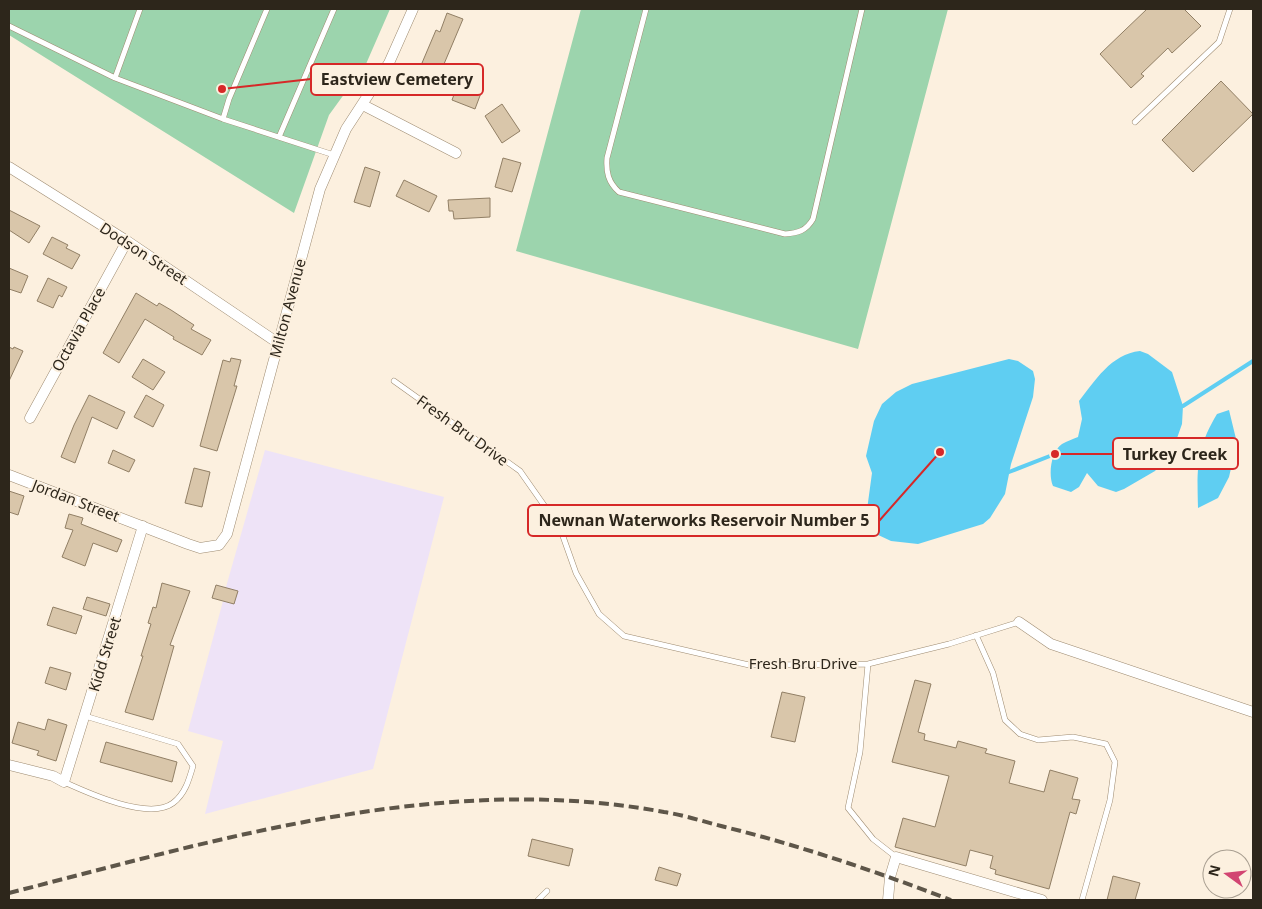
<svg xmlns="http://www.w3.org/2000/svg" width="1262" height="909" viewBox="0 0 1262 909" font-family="'Noto Sans',sans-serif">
	<rect width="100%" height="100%" fill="#fcf0df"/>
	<path fill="#eee3f7" d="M 265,450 L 444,497 L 373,769 L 205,814 L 223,741 L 188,731 L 223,601 L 212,598 L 216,585 L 226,587 Z"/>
	<path fill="#9cd4ad" d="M 9,9 L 390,9 L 366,64 L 329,115 L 294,213 L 9,35 Z
		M 581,9 L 948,9 L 858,349 L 516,251 Z"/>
	<path fill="#5fcef2" d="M 1140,351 L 1148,354 L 1172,372 L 1183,406 L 1182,424 L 1176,441 L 1167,457 L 1155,471 L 1124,489 L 1116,492 L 1098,486 L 1087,473 L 1079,487 L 1071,492 L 1053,486 C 1048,475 1051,451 1062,444 C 1067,441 1073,439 1078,437 L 1082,419 L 1079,401 C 1095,381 1111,354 1140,351 Z
		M 1009,359 L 1018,361 L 1033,371 L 1035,379 L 1033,397 L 1011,464 L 1005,494 L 990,518 L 983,524 L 918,544 L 891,541 L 874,533 L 868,526 L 866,517 L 872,473 L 866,456 L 874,421 L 882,404 L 896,392 L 912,384 Z
		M 1229,410 L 1237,443 L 1229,477 L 1218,498 L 1198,508 C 1197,468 1196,449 1217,414 Z"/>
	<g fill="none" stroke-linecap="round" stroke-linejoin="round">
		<path stroke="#5fcef2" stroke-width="4" d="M 1183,406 L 1253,361
			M 1009,472 L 1055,454"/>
	</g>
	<path fill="#d9c6aa" stroke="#917f65" d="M 1147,9 L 1184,9 L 1201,26 L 1172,53 L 1168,48 L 1141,74 L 1144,76 L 1131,88 L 1100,54 Z
		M 447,13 L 463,19 L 433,90 L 417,83 L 425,64 L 422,63 L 436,30 L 440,32 Z
		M 1221,81 L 1253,114 L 1193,172 L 1162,140 Z
		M 458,84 L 481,93 L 475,109 L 452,100 Z
		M 502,104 L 520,131 L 502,143 L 485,116 Z
		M 503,158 L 521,163 L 512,192 L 495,187 Z
		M 365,167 L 380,172 L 370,207 L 354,202 Z
		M 404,180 L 437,196 L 429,212 L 396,196 Z
		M 490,198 L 490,217 L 454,219 L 453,211 L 449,211 L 448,200 Z
		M 9,210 L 40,226 L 29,243 L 9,230 Z
		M 52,237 L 68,245 L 66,248 L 80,255 L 72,269 L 43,254 Z
		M 9,268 L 28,276 L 21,293 L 9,289 Z
		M 48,278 L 67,287 L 62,297 L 59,295 L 53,308 L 37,301 Z
		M 136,293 L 157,306 L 159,303 L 171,310 L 194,325 L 191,329 L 211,340 L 202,355 L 173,339 L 174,337 L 145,319 L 119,363 L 103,353 Z
		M 9,347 L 13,349 L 14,347 L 23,351 L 9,381 Z
		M 231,358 L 241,360 L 234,386 L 237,386 L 217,451 L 200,446 L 223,360 L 230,362 Z
		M 143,359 L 165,372 L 153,390 L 132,377 Z
		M 89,395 L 125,412 L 117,429 L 92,417 L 75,463 L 61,457 L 74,425 Z
		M 146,395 L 164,405 L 153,427 L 134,417 Z
		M 113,450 L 135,460 L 129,472 L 108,463 Z
		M 194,468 L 210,472 L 202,507 L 185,503 Z
		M 9,491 L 24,496 L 18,515 L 9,512 Z
		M 69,514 L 83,518 L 81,524 L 122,540 L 117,552 L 93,543 L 85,566 L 62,557 L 73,530 L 65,528 Z
		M 162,583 L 190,591 L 170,645 L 174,646 L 153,720 L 125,712 L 143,656 L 141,656 L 151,624 L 148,623 L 153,607 L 156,608 Z
		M 216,585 L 238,591 L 234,604 L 212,598 Z
		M 87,597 L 110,604 L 106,616 L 83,609 Z
		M 53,607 L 82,616 L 76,634 L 47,625 Z
		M 50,667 L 71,673 L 66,690 L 45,683 Z
		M 915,680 L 931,684 L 918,732 L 925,734 L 924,740 L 956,748 L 958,741 L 987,749 L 985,753 L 1015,761 L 1009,783 L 1044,792 L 1050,770 L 1078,778 L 1072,799 L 1080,800 L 1076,814 L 1070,812 L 1049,889 L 995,874 L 996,870 L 990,868 L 993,856 L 970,850 L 966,866 L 895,847 L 903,818 L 935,827 L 949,776 L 892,762 Z
		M 782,692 L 805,697 L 795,742 L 771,737 Z
		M 48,719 L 67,725 L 56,761 L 37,755 L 39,751 L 12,743 L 18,722 L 45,730 Z
		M 106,742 L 177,762 L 172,782 L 100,762 Z
		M 532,839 L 573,849 L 569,866 L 528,856 Z
		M 659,867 L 681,874 L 677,886 L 655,880 Z
		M 1113,876 L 1140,883 L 1135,900 L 1107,900 Z"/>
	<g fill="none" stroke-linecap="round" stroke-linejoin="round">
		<defs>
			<path id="service" d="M 646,9 L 607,158 C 606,172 608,182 619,192 L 785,234 C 798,233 806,231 813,219 L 862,9
				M 9,26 L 115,78 L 223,119 L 334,155
				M 115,78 L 140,9
				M 223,119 L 229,99 L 267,9
				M 1135,122 L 1219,42 L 1230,9
				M 279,137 L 334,9
				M 394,381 L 520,471 L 560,528 L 576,573 L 599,614 L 624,636 L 749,665 L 868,664 L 949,644 L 1019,622
				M 976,635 L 993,673 L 1005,720 L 1020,734 L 1038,740 L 1073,737 L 1106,744 L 1115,762 L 1110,800 L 1082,900
				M 868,664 L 860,752 L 848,808 L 873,839 L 896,857
				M 64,782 C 88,793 149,821 173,803 C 185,794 189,780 193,766 L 178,744 L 85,716
				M 538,900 L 547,891"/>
			<path id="minor" d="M 363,105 L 456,153
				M 9,167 L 127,241 L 278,343
				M 30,418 L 127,241
				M 9,475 L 188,544 L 200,548 L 219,545 L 227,534 L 320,189 L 346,129 L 389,63 L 413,9
				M 1019,622 L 1051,644 L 1253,712
				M 9,765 L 53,776 L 64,782 L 143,526
				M 888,900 L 890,877 L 896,857 L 1042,900"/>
		</defs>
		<use href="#service" stroke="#9e8b71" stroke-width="6"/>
		<use href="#minor" stroke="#9e8b71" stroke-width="11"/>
		<use href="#service" stroke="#fff" stroke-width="5"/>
		<use href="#minor" stroke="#fff" stroke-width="10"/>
		<path stroke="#5e5649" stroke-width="4" stroke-dasharray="10 5" stroke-linecap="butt" d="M 9,893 C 221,839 442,771 664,812 C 684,815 705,822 725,827 C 802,846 877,872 951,900"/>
	</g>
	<g text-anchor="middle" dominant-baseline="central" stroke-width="4" stroke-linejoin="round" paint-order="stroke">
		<g font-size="15" fill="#2d261b" stroke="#fcf0df">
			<text transform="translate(144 253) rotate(33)">Dodson Street</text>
			<text transform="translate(287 308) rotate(-75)">Milton Avenue</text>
			<text transform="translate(78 329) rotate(-61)">Octavia Place</text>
			<text transform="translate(463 430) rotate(36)">Fresh Bru Drive</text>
			<text transform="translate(76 500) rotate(21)">Jordan Street</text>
			<text transform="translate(104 654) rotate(-73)">Kidd Street</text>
			<text x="803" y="663">Fresh Bru Drive</text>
		</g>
	</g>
	<path fill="none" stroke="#d62828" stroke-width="2" d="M222 89L311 79M1055 454L1113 454M940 452L879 521"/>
	<g fill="#d62828" stroke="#fcf0df" stroke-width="2">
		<circle cx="222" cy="89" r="5"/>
		<circle cx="1055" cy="454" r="5"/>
		<circle cx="940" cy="452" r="5"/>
	</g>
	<g fill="#fcf0df" stroke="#d62828" stroke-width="2">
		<rect x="311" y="64" width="172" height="31" rx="5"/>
		<rect x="1113" y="438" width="125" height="31" rx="5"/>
		<rect x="528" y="505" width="351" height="31" rx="5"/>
	</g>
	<g font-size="16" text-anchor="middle" font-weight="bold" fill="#2d261b">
		<text x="397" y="85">Eastview Cemetery</text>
		<text x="1175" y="460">Turkey Creek</text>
		<text x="704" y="526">Newnan Waterworks Reservoir Number 5</text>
	</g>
	<rect width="1262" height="909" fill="none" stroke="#2d261b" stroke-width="20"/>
	<g transform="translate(1227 874) rotate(285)"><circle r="24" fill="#fcf0df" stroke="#a99f91"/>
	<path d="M0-4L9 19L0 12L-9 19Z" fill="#d24572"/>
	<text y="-8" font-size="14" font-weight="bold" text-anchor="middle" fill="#2d261b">N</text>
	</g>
</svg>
